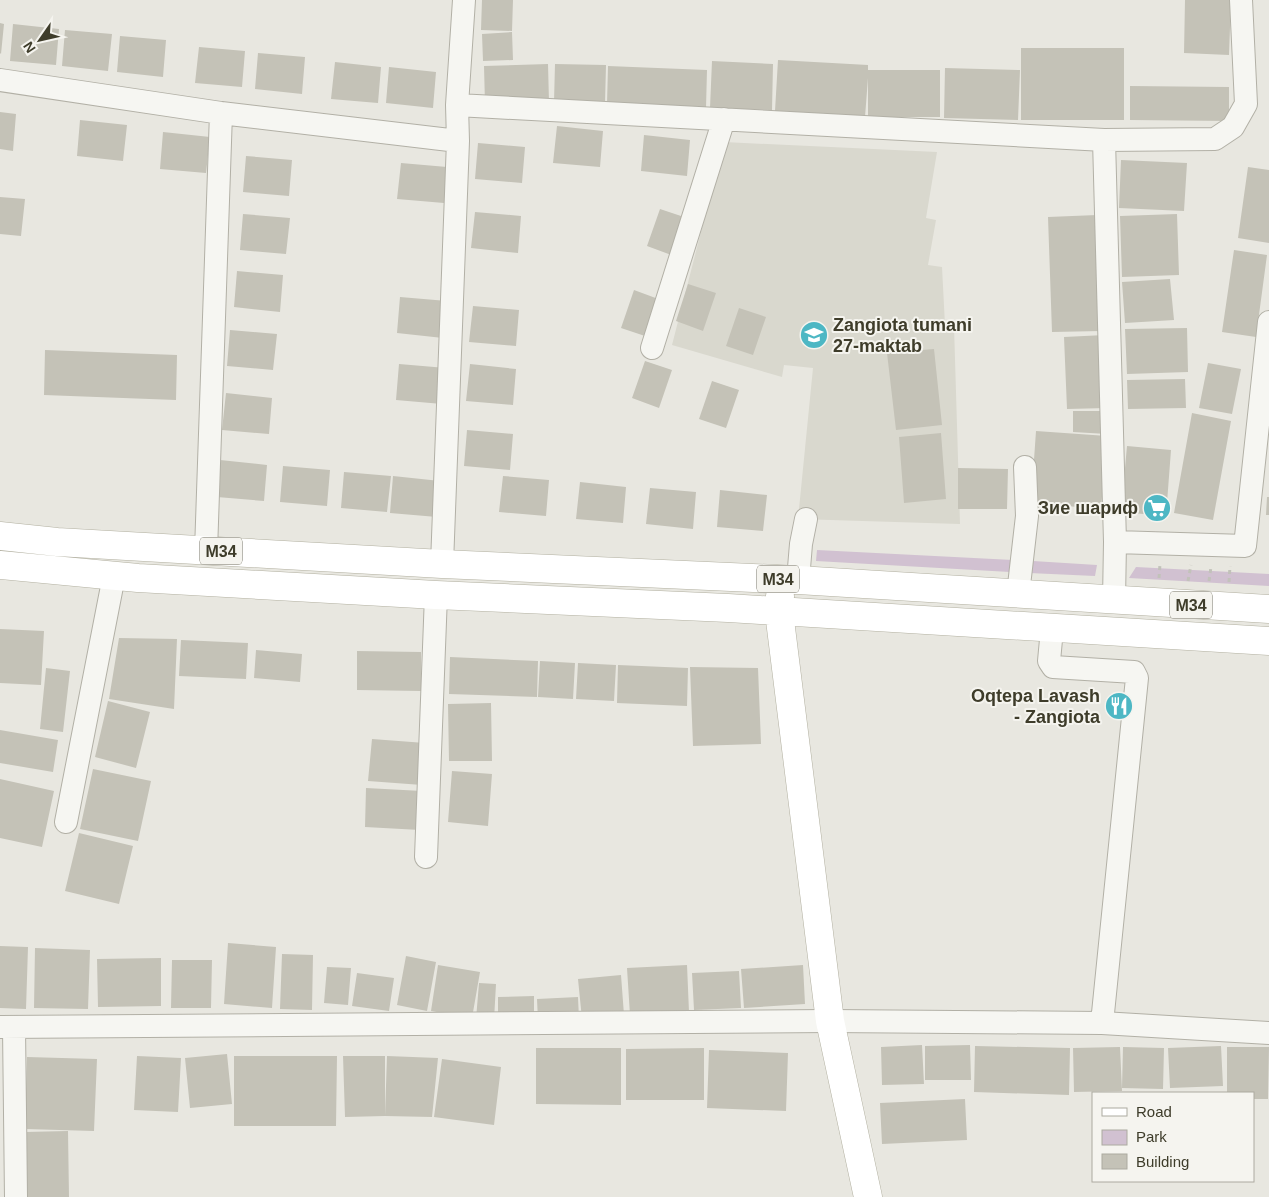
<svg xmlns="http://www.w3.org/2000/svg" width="1269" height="1197" viewBox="0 0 1269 1197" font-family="Arial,sans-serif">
	<rect width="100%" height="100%" fill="#e8e7e0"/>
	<path fill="#d9d8ce" d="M 724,142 L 937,152 L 926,218 L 936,220 L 928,265 L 942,267 L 945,325 L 954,326 L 960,524 L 798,519 L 813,368 L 784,365 L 782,377 L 672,345 Z"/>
	<path fill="#d1c1d1" d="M 817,550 L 1013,560 L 1010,572 L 816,561 Z
		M 1033,561 L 1097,565 L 1095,576 L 1029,573 Z
		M 1136,567 L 1269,574 L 1269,586 L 1129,578 Z"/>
	<path fill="#c4c2b7" d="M 482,0 L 513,0 L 512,31 L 481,30 Z
		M 1185,0 L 1231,0 L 1229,55 L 1184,53 Z
		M 0,23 L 4,24 L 1,54 L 0,53 Z
		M 13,24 L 59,29 L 56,65 L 10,61 Z
		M 65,30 L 112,34 L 108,71 L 62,66 Z
		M 512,32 L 513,60 L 483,61 L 482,34 Z
		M 120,36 L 166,40 L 163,77 L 117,72 Z
		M 199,47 L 245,51 L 242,87 L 195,83 Z
		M 1021,48 L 1124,48 L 1124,120 L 1021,120 Z
		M 258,53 L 305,57 L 302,94 L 255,89 Z
		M 778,60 L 868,65 L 868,70 L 940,70 L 940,117 L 868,117 L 868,78 L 865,117 L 775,111 Z
		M 712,61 L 773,64 L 772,110 L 710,108 Z
		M 335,62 L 381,67 L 378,103 L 331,99 Z
		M 548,64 L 549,102 L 485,104 L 484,66 Z
		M 555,64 L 606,65 L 605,104 L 554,102 Z
		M 608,66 L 707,70 L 706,108 L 607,104 Z
		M 389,67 L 436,72 L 433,108 L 386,103 Z
		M 945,68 L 1020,70 L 1018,120 L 944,118 Z
		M 1130,86 L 1229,87 L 1229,121 L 1130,120 Z
		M 0,112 L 16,114 L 13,151 L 0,149 Z
		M 80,120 L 127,125 L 123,161 L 77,156 Z
		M 557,126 L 603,131 L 600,167 L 553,163 Z
		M 163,132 L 210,137 L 206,173 L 160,169 Z
		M 644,135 L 690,140 L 687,176 L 641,171 Z
		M 478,143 L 525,147 L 522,183 L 475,179 Z
		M 246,156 L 292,160 L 289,196 L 243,192 Z
		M 1121,160 L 1187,163 L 1184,211 L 1119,208 Z
		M 401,163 L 447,167 L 444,203 L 397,199 Z
		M 1248,167 L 1269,170 L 1269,243 L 1238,238 Z
		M 0,197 L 25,199 L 21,236 L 0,234 Z
		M 660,209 L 687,218 L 674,256 L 647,246 Z
		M 475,212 L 521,216 L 518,253 L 471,248 Z
		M 243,214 L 290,218 L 286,254 L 240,250 Z
		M 1177,214 L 1179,275 L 1122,277 L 1120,216 Z
		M 1097,215 L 1101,331 L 1052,332 L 1048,217 Z
		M 1234,250 L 1267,255 L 1256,337 L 1222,332 Z
		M 237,271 L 283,275 L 280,312 L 234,307 Z
		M 1170,279 L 1174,320 L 1125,323 L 1122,282 Z
		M 688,284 L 716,293 L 703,331 L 676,321 Z
		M 634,290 L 661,300 L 648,337 L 621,328 Z
		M 400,297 L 447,301 L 443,338 L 397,333 Z
		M 473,306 L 519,310 L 516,346 L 469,342 Z
		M 739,308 L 766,317 L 753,355 L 726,346 Z
		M 1187,328 L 1188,372 L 1127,374 L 1125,329 Z
		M 230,330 L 277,334 L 273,370 L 227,366 Z
		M 1105,335 L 1107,408 L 1067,409 L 1064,337 Z
		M 934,349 L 942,425 L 896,430 L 887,353 Z
		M 45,350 L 177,355 L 176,400 L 44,395 Z
		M 645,361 L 672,370 L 659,408 L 632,398 Z
		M 1208,363 L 1241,369 L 1232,414 L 1199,408 Z
		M 399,364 L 446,368 L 442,404 L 396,400 Z
		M 470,364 L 516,369 L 513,405 L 466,401 Z
		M 1185,379 L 1186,408 L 1128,409 L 1127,380 Z
		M 712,381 L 739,390 L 726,428 L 699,419 Z
		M 226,393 L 272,398 L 269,434 L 222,430 Z
		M 1073,411 L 1107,411 L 1107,434 L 1073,432 Z
		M 1192,413 L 1231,421 L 1213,520 L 1174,513 Z
		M 467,430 L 513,434 L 510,470 L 464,466 Z
		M 1036,431 L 1107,436 L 1101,509 L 1031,503 Z
		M 941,433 L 946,499 L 904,503 L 899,437 Z
		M 1127,446 L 1171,450 L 1166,516 L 1121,512 Z
		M 220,460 L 267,465 L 264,501 L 217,497 Z
		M 283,466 L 330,470 L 327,506 L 280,502 Z
		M 958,468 L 1008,469 L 1007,509 L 958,509 Z
		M 344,472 L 391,476 L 387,512 L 341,508 Z
		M 393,476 L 440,481 L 437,517 L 390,513 Z
		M 503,476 L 549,480 L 546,516 L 499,512 Z
		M 580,482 L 626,487 L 623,523 L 576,519 Z
		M 650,488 L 696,492 L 693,529 L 646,524 Z
		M 720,490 L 767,495 L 763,531 L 717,527 Z
		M 1267,497 L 1269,497 L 1269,515 L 1266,515 Z
		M 0,629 L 44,631 L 41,685 L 0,683 Z
		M 119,638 L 177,639 L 174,709 L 109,699 Z
		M 181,640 L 248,643 L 246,679 L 179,676 Z
		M 256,650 L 302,654 L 300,682 L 254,678 Z
		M 357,651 L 421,652 L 421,691 L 357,690 Z
		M 450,657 L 538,661 L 537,697 L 449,694 Z
		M 540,661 L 575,663 L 573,699 L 538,697 Z
		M 578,663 L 616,665 L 614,701 L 576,699 Z
		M 618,665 L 688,668 L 687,706 L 617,703 Z
		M 690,667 L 758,668 L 761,744 L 693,746 Z
		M 46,668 L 70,671 L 63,732 L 40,729 Z
		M 108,701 L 150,712 L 136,768 L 95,757 Z
		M 491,703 L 492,761 L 449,761 L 448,704 Z
		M 0,730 L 58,740 L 53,772 L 0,763 Z
		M 372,739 L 425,743 L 422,785 L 368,781 Z
		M 93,769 L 151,781 L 138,841 L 80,829 Z
		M 452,771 L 492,774 L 488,826 L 448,822 Z
		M 0,779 L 54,791 L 42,847 L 0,838 Z
		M 366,788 L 422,791 L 420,830 L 365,827 Z
		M 79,833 L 133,846 L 119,904 L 65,891 Z
		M 228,943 L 276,947 L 272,1008 L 224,1004 Z
		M 0,946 L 28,947 L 26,1009 L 0,1008 Z
		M 35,948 L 90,950 L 88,1009 L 34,1008 Z
		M 282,954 L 313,955 L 312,1010 L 280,1009 Z
		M 406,956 L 436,962 L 427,1011 L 397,1005 Z
		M 161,958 L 161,1006 L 98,1007 L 97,959 Z
		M 172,960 L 212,960 L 211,1008 L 171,1008 Z
		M 438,965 L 480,972 L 472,1018 L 431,1011 Z
		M 687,965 L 689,1012 L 630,1015 L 627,968 Z
		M 803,965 L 805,1004 L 744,1008 L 741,969 Z
		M 327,967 L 351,968 L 348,1005 L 324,1003 Z
		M 739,971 L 741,1008 L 694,1010 L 692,973 Z
		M 357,973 L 394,978 L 389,1011 L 352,1006 Z
		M 621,975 L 624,1015 L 582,1019 L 578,979 Z
		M 479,983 L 496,984 L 494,1020 L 476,1019 Z
		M 534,996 L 534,1021 L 498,1021 L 498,997 Z
		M 578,997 L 579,1019 L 538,1021 L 537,999 Z
		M 922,1045 L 924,1084 L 882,1085 L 881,1047 Z
		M 970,1045 L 971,1080 L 925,1080 L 925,1046 Z
		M 975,1046 L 1070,1048 L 1069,1095 L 974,1092 Z
		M 1221,1046 L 1223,1086 L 1170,1088 L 1168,1048 Z
		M 1120,1047 L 1122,1091 L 1074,1092 L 1073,1048 Z
		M 1123,1047 L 1164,1048 L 1163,1089 L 1122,1088 Z
		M 1227,1047 L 1269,1047 L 1268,1099 L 1253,1099 L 1253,1093 L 1227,1093 Z
		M 536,1048 L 621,1048 L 621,1105 L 536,1104 Z
		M 704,1048 L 704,1100 L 626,1100 L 626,1049 Z
		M 709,1050 L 788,1053 L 786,1111 L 707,1108 Z
		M 227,1054 L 232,1104 L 190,1108 L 185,1058 Z
		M 137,1056 L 181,1058 L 178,1112 L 134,1110 Z
		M 234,1056 L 337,1056 L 336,1126 L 234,1126 Z
		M 343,1056 L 385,1056 L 385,1116 L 345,1117 Z
		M 387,1056 L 438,1058 L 432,1117 L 385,1116 Z
		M 27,1057 L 97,1059 L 94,1131 L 25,1129 Z
		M 442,1059 L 501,1067 L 494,1125 L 434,1117 Z
		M 965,1099 L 967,1140 L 882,1144 L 880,1103 Z
		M 68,1131 L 69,1197 L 26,1197 L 25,1132 Z"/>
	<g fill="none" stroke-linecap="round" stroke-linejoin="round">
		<defs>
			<path id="minor" d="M 0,80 L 221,113 L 458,141
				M 457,105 L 1104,140 L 1215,139 L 1233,127 L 1246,104 L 1241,0
				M 1104,140 L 1115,542 L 1114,600
				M 652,348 L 724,119
				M 1115,542 L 1245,546 L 1269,322
				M 206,551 L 221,113
				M 442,564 L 458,141 L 457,105 L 464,0
				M 798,580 L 801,544 L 806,519
				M 1018,594 L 1027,516 L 1025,467
				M 1052,629 L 1049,661 L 1053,667 L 1134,672 L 1137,678 L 1102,1023
				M 66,822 L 114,576
				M 426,857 L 436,595
				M 0,1027 L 830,1021 L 1102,1023 L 1269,1033
				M 14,1028 L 16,1197"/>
			<path id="major" d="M 0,536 L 57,542 L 442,564 L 798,580 L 1269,609
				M 0,565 L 138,578 L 436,595 L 728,608 L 1269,641
				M 780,596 L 779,612 L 830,1021 L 868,1197"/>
		</defs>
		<use href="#minor" stroke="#b2b0a6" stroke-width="24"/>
		<use href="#major" stroke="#b2b0a0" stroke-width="29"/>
		<path stroke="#c2c2ba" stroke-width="3" stroke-dasharray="4 4" stroke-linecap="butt" d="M 1159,578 L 1160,564
			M 1188,581 L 1191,565
			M 1209,581 L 1211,567
			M 1229,582 L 1230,566"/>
		<use href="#minor" stroke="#f6f6f2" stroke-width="22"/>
		<use href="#major" stroke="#fff" stroke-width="28"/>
	</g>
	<defs>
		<symbol id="school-disc" viewBox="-11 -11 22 22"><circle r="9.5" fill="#4db7c4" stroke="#f5f4ef"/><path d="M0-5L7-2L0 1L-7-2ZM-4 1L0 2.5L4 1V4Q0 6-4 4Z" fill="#fff"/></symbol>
		<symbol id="supermarket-disc" viewBox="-11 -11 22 22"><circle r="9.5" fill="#4db7c4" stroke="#f5f4ef"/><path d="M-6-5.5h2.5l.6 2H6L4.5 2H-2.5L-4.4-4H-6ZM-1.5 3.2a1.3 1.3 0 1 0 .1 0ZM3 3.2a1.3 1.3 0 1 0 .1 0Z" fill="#fff"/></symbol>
		<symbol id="restaurant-disc" viewBox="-11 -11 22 22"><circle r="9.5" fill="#4db7c4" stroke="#f5f4ef"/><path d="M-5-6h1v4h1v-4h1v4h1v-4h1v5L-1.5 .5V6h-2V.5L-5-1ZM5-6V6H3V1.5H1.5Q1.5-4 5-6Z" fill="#fff"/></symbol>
	</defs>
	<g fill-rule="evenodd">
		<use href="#school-disc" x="798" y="319" width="32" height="32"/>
		<use href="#supermarket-disc" x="1141" y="492" width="32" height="32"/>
		<use href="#restaurant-disc" x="1103" y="690" width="32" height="32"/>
	</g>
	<g text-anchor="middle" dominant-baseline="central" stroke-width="4" stroke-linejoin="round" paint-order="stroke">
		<g fill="#f5f4ef" stroke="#757365" stroke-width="1">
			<rect x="200" y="537.5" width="42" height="27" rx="4"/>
			<rect x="757" y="565.5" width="42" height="27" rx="4"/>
			<rect x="1170" y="591.5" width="42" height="27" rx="4"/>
		</g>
		<g font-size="16" font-weight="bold" fill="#3e3c2a">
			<text x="221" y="551">M34</text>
			<text x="778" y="579">M34</text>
			<text x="1191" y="605">M34</text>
		</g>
		<g font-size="18" font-weight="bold" fill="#3e3c2a" stroke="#f5f4ef" text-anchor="end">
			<text x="833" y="325" text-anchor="start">Zangiota tumani<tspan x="833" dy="21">27-maktab</tspan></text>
			<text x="1138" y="508">Зие шариф</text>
			<text x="1100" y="696">Oqtepa Lavash<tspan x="1100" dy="21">- Zangiota</tspan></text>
		</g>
	</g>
	<rect x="1092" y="1092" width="162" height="90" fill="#f5f4ef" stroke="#acaaa0"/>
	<rect x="1102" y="1108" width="25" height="8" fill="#ffffff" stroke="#acaaa0"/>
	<text x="1136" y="1117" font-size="15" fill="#3e3c2a">Road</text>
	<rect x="1102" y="1130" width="25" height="15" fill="#d1c1d1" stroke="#acaaa0"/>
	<text x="1136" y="1142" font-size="15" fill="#3e3c2a">Park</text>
	<rect x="1102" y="1154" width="25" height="15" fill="#c4c2b7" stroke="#acaaa0"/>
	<text x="1136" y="1167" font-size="15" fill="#3e3c2a">Building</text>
	<g transform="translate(40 40) rotate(236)" stroke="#f5f4ef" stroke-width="4" paint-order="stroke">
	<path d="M0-4L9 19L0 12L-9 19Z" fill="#3e3c2a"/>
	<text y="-8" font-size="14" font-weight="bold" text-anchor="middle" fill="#3e3c2a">N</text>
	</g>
</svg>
